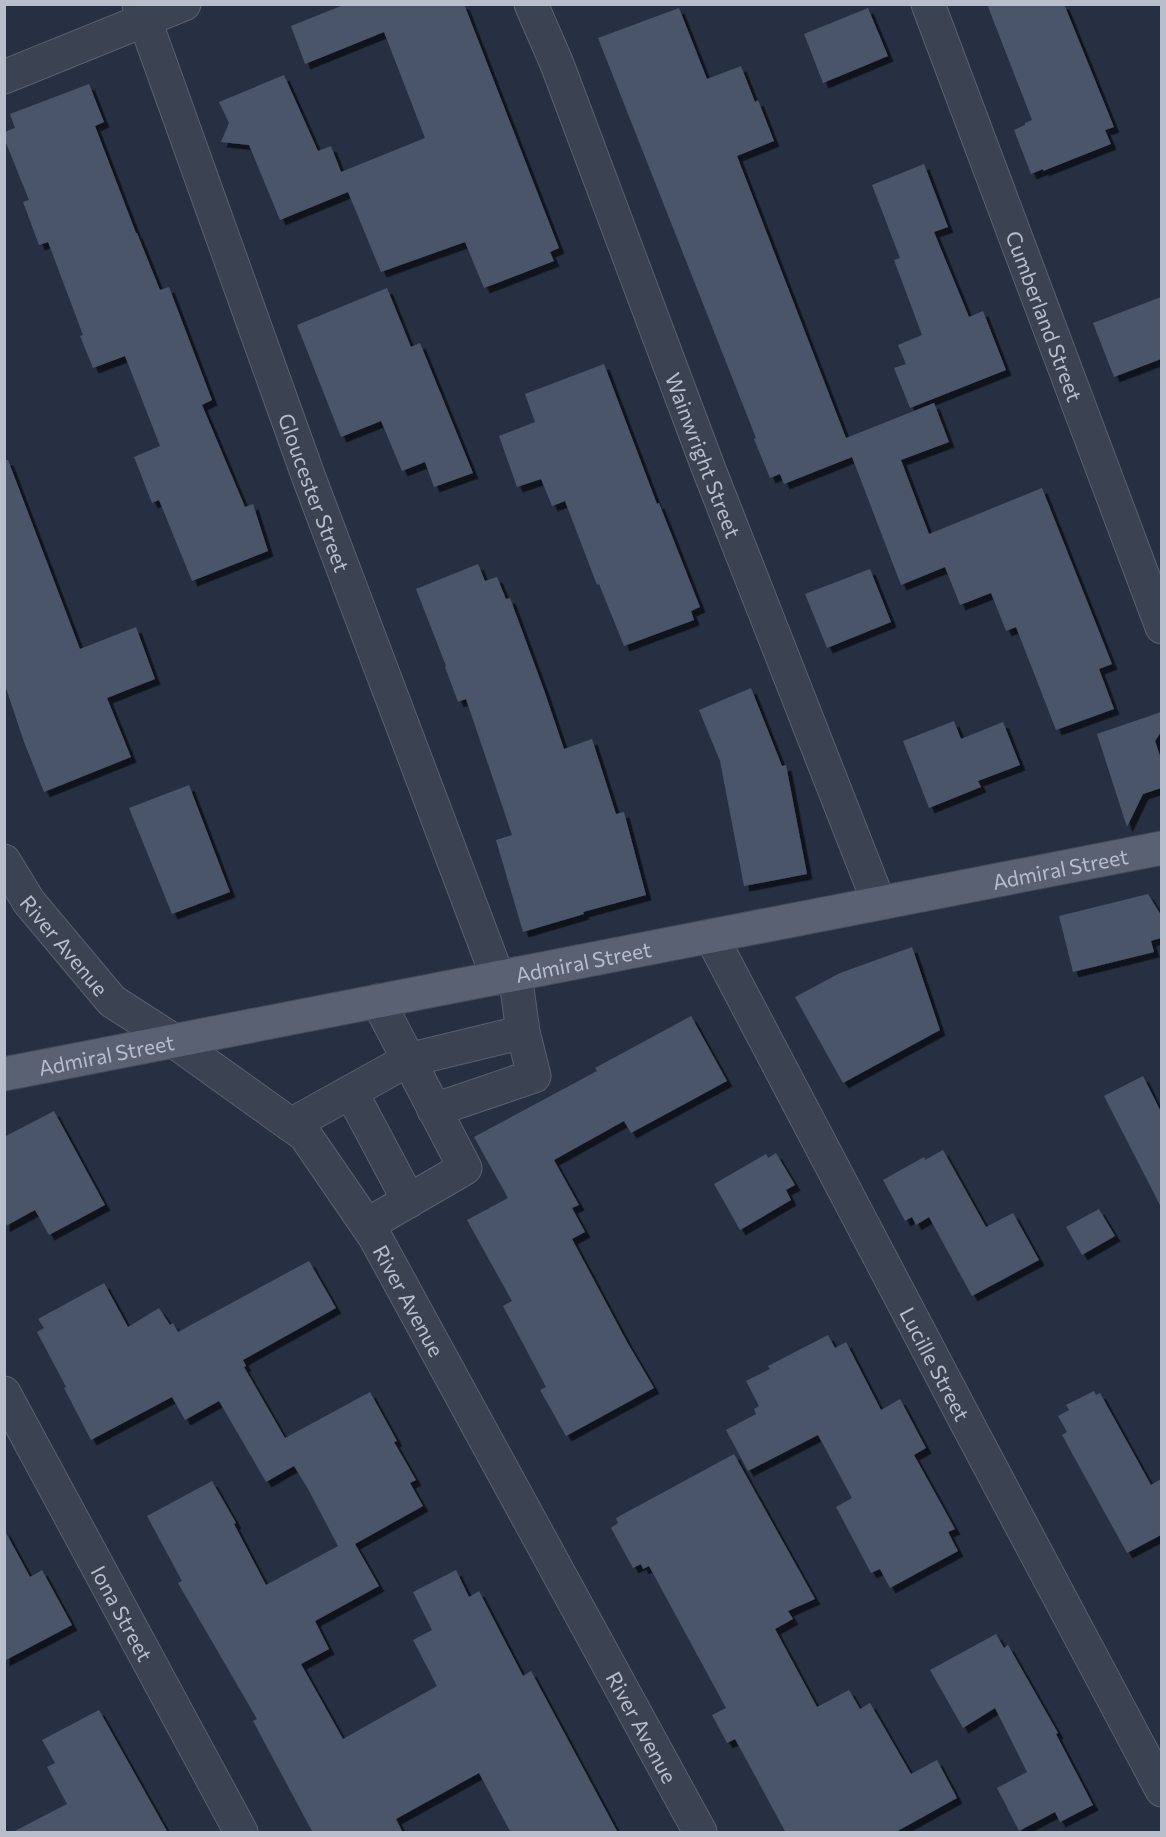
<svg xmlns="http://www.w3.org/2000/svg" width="1166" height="1837" viewBox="0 0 1166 1837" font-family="Commissioner,sans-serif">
	<defs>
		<filter id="shadow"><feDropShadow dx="5.5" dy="5.5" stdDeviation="0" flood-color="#0009"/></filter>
	</defs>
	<rect width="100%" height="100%" fill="#273043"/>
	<path fill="#4b5469" filter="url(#shadow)" d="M 346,4 L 464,4 L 559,248 L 550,252 L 554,261 L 484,288 L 465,242 L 381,272 L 348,192 L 280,220 L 249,145 L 221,142 L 229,123 L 219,102 L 284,75 L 318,151 L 331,146 L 341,172 L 425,138 L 384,32 L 305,64 L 291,26 Z
		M 987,4 L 1064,4 L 1114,127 L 1105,130 L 1111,144 L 1043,171 L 1043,169 L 1031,174 L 1014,130 L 1025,125 L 1025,123 L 1032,120 Z
		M 679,8 L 707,79 L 741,66 L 755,102 L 758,100 L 774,141 L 737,156 L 846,438 L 934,403 L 949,442 L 901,460 L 929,534 L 1042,488 L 1112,664 L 1099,669 L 1114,709 L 1056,730 L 1016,627 L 1006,631 L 991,593 L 960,605 L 945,567 L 901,585 L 852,457 L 784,484 L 780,474 L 770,478 L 754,439 L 756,438 L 598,38 Z
		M 868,8 L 888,56 L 823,83 L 804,34 Z
		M 89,84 L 104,122 L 95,126 L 136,233 L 137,233 L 160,290 L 169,287 L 212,400 L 202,405 L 245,507 L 253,504 L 268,551 L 192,581 L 159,500 L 152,503 L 134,457 L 160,446 L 125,356 L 93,368 L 80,336 L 83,335 L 48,242 L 39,245 L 23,202 L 29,200 L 4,138 L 4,132 L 15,128 L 10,114 Z
		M 924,164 L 948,227 L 934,232 L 969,317 L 983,311 L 1006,370 L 910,408 L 894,368 L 906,364 L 898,345 L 922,335 L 894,260 L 900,258 L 872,185 Z
		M 387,288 L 411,347 L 420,343 L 473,473 L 434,487 L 425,462 L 402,471 L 381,421 L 341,437 L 297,325 Z
		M 1161,297 L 1161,359 L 1114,377 L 1093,323 Z
		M 604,364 L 657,504 L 659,503 L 700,607 L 691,611 L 694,620 L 624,646 L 599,584 L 597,585 L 565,501 L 552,506 L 541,479 L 517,487 L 499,436 L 535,422 L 525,394 Z
		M 4,460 L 8,460 L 80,649 L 136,627 L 155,679 L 107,698 L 131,757 L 44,792 L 24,742 L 4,682 Z
		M 478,564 L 485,581 L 497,577 L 506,599 L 510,598 L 544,690 L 564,749 L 592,739 L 616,814 L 624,812 L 646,895 L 583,912 L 584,914 L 523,932 L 496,840 L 512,835 L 466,699 L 458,702 L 445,667 L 446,666 L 416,589 Z
		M 870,569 L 891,622 L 827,648 L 805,594 Z
		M 751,688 L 782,766 L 786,765 L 807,874 L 744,886 L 720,761 L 699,710 Z
		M 1161,712 L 1161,732 L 1155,741 L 1161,759 L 1161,788 L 1143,794 L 1127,827 L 1097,734 Z
		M 954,721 L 961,739 L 1003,722 L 1020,765 L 978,781 L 981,787 L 929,808 L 903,741 Z
		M 189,785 L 230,892 L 172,914 L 129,808 Z
		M 1148,894 L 1161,915 L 1161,938 L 1151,941 L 1154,952 L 1073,972 L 1059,916 Z
		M 912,947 L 940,1030 L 843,1083 L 795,997 L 840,973 Z
		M 691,1016 L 727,1081 L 631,1133 L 624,1121 L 554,1160 L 579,1205 L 572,1208 L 585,1232 L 572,1239 L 627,1342 L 654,1388 L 566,1436 L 540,1390 L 546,1387 L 503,1306 L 512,1301 L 467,1220 L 508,1198 L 474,1137 L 597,1071 L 595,1068 Z
		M 1143,1076 L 1161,1112 L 1161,1207 L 1104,1096 Z
		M 54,1111 L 105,1205 L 49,1235 L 35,1210 L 4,1227 L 4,1137 Z
		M 943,1150 L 986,1227 L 1013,1213 L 1039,1260 L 972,1296 L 929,1217 L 916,1225 L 912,1217 L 905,1221 L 883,1180 L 924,1157 L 925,1160 Z
		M 776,1153 L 795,1185 L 786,1190 L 791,1200 L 740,1230 L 714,1184 L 766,1154 L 768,1158 Z
		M 1099,1209 L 1115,1236 L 1082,1255 L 1066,1227 Z
		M 309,1261 L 336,1308 L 243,1360 L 246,1366 L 244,1367 L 285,1438 L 370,1392 L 397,1441 L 394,1442 L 416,1480 L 410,1483 L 423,1506 L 355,1544 L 379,1586 L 315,1621 L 329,1649 L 301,1664 L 343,1739 L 437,1686 L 413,1640 L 432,1630 L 413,1592 L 456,1570 L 469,1597 L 479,1591 L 523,1676 L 531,1671 L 618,1833 L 511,1833 L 479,1773 L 396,1819 L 403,1833 L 313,1833 L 253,1721 L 257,1719 L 178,1583 L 182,1581 L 147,1516 L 212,1481 L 236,1523 L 234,1524 L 266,1585 L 338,1546 L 308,1489 L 294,1466 L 266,1482 L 219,1401 L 185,1420 L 172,1397 L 91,1440 L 64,1388 L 66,1387 L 37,1332 L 44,1328 L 38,1319 L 104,1283 L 128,1327 L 159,1308 L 170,1325 L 173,1323 L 178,1332 Z
		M 828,1335 L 835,1348 L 846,1342 L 881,1410 L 900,1399 L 926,1448 L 914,1455 L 955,1529 L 948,1532 L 958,1551 L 890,1588 L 880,1569 L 871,1573 L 836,1507 L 852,1498 L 818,1435 L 748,1471 L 726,1430 L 756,1414 L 754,1409 L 759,1406 L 746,1381 L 770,1369 L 768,1366 Z
		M 1094,1391 L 1096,1395 L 1100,1393 L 1151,1485 L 1161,1479 L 1161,1535 L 1127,1553 L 1062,1435 L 1067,1432 L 1058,1416 L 1069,1410 L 1066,1405 Z
		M 734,1454 L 815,1599 L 788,1611 L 793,1619 L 775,1629 L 817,1707 L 849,1690 L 860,1709 L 870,1703 L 911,1774 L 937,1760 L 957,1798 L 894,1833 L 786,1833 L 735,1739 L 727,1743 L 712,1715 L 726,1708 L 649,1566 L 643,1569 L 641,1564 L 633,1568 L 611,1528 L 618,1523 L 616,1518 Z
		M 4,1529 L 30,1577 L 42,1570 L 72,1625 L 4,1661 Z
		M 996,1634 L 1004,1648 L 1008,1645 L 1058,1733 L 1056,1734 L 1093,1805 L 1060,1822 L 1055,1812 L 1019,1831 L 997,1788 L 1027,1772 L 995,1708 L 963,1728 L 930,1670 Z
		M 99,1710 L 168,1833 L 11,1833 L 67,1804 L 47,1767 L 55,1763 L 42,1740 Z"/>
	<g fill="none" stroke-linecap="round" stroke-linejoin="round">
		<defs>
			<g id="minor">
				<path id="s1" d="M 139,4 L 309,478 L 498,978"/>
				<path id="s2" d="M 531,4 L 557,64 L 708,467 L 879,903"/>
				<path id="s3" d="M 928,4 L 1162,627"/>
				<path d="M 4,77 L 184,4"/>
				<path id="s4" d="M 4,861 L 29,902 L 112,1001 L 174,1041 L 305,1135 L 375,1237 L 700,1832"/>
				<path id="s5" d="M 711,936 L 968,1425 L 1162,1790"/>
				<path d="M 351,1092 L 409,1201"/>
				<path d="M 434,1110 L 534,1076 L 523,1032 L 515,974"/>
				<path d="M 291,1125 L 408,1060 L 523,1032"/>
				<path d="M 367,1225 L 465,1168 L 378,1001"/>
				<path id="s6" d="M 4,1393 L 241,1832"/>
			</g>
			<g id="major">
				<path id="s7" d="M 4,1074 L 1162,848"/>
			</g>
		</defs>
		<use href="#minor" stroke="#596070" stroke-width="35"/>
		<use href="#major" stroke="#454b5c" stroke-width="35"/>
		<use href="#minor" stroke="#3b4252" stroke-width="33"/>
		<use href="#major" stroke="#596172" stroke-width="33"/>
	</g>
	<g text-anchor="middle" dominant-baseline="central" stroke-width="6" stroke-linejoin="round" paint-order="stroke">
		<g font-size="21" fill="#b8becc" stroke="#202738">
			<text stroke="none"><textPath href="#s3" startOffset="333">Cumberland Street</textPath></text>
			<text stroke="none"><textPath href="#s2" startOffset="483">Wainwright Street</textPath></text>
			<text stroke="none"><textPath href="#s1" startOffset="519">Gloucester Street</textPath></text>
			<text stroke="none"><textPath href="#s7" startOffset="1076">Admiral Street</textPath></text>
			<text stroke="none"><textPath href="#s4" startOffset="104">River Avenue</textPath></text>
			<text stroke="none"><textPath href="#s7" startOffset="590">Admiral Street</textPath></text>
			<text stroke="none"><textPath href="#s7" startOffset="104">Admiral Street</textPath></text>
			<text stroke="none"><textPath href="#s4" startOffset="608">River Avenue</textPath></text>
			<text stroke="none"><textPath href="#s5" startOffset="483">Lucille Street</textPath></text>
			<text stroke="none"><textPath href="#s6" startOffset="250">Iona Street</textPath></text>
			<text stroke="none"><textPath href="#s4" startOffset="1094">River Avenue</textPath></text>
		</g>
	</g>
	<rect width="1166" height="1837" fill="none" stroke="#b8becc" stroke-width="12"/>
</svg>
